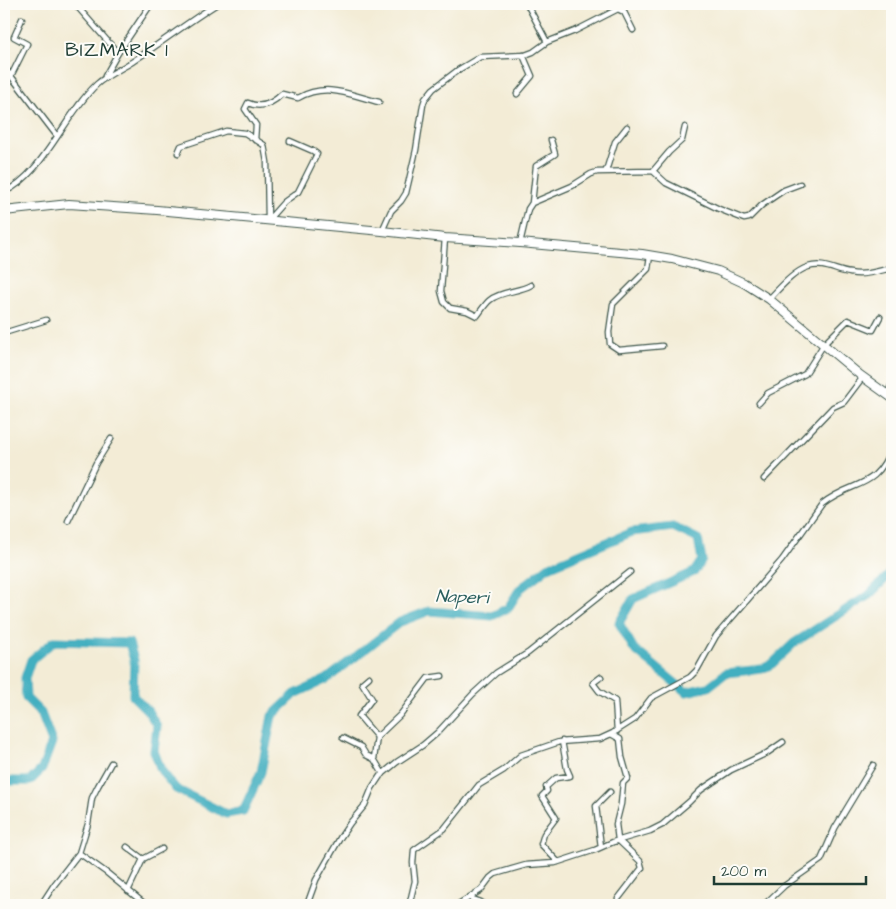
<svg xmlns="http://www.w3.org/2000/svg" width="896" height="909" viewBox="0 0 896 909" font-family="'Architects Daughter',sans-serif">
	<rect width="100%" height="100%" fill="#fdfcf7"/>
	<filter id="ink" filterUnits="userSpaceOnUse"><feTurbulence type="fractalNoise" baseFrequency=".02" numOctaves="2"/><feDisplacementMap in="SourceGraphic" scale="10" xChannelSelector="R" yChannelSelector="G"/><feConvolveMatrix kernelMatrix="1 2 1 2 8 2 1 2 1" color-interpolation-filters="sRGB"/></filter>
	<filter id="wash" filterUnits="userSpaceOnUse"><feTurbulence type="fractalNoise" baseFrequency=".0096" numOctaves="4" result="noise"/><feDisplacementMap in="SourceGraphic" scale="20" xChannelSelector="R" yChannelSelector="G"/><feGaussianBlur stdDeviation="1.12" result="paint"/><feColorMatrix in="noise" values="0 0 0 0 0 0 0 0 0 0 0 0 0 0 0 0 0 1.4 0 .05"/><feComposite in="paint" operator="in"/></filter>
	<g filter="url(#wash)">
		<rect width="100%" height="100%" fill="#f3ecd6"/>
		<g fill="none" stroke-linecap="round" stroke-linejoin="round">
			<path stroke="#42afc0" stroke-width="9" d="M 4,781 L 30,781 L 42,769 L 52,742 L 41,713 L 26,698 L 25,678 L 31,660 L 54,641 L 129,643 L 134,660 L 133,696 L 148,711 L 157,726 L 154,751 L 161,770 L 176,789 L 226,814 L 243,811 L 261,772 L 272,716 L 295,694 L 327,679 L 400,622 L 429,611 L 492,616 L 508,608 L 520,589 L 548,567 L 632,532 L 673,527 L 698,539 L 702,560 L 694,572 L 633,599 L 619,623 L 634,649 L 686,692 L 708,687 L 726,673 L 762,669 L 772,664 L 794,643 L 869,595 L 890,574 L 892,574"/>
		</g>
	</g>
	<g filter="url(#ink)">
		<g fill="none" stroke-linecap="round" stroke-linejoin="round">
			<defs>
				<path id="street" d="M 75,4 L 118,53
					M 527,4 L 547,42
					M 621,10 L 629,4
					M 4,67 L 57,136
					M 11,76 L 27,44 L 14,37 L 22,19
					M 105,76 L 118,53 L 151,4
					M 517,94 L 532,76 L 523,55
					M 255,140 L 256,125 L 245,109 L 248,103 C 261,109 272,104 282,94 L 298,98 C 327,82 350,95 379,102
					M 178,153 L 181,146 L 226,131 L 245,133 L 264,145 L 267,162 L 268,220
					M 606,171 L 615,142 L 627,127
					M 653,171 L 666,183 L 719,209 L 744,219 L 749,218 L 762,205 L 784,190 L 800,184
					M 4,192 C 42,176 65,114 97,84 C 107,75 121,69 132,62 C 161,43 188,22 217,4
					M 532,203 L 536,166 L 555,154 L 551,140
					M 268,220 L 284,202 L 298,192 L 317,154 L 313,151 L 290,141
					M 382,231 L 391,211 L 401,201 L 406,193 L 416,150 L 423,105 L 425,99 L 433,89 L 458,70 L 480,57 L 525,55 L 533,52 L 547,42 L 575,31 L 618,9 L 624,12 L 633,30
					M 445,238 L 441,291 L 444,302 L 450,308 L 467,311 L 477,316 C 481,311 485,304 490,300 C 501,291 519,292 531,285
					M 520,243 L 528,209 L 532,203 L 572,186 L 591,174 L 597,172 L 653,171 L 669,152 L 682,140 L 685,127
					M 650,256 L 648,269 L 613,304 L 609,332 L 610,344 L 619,350 L 662,346
					M 769,299 C 780,288 793,272 808,267 C 824,262 835,271 850,273 C 864,276 878,271 892,268
					M 4,333 L 46,320
					M 887,395 L 892,384
					M 759,403 L 768,393 L 805,374 L 824,344 L 848,320 L 873,330 L 880,317
					M 764,479 L 833,407 L 844,402 L 863,377
					M 68,521 L 96,463 L 111,439
					M 369,677 L 362,683 L 372,699 L 359,716 L 377,737
					M 601,677 L 593,683 L 599,691 L 615,701 L 617,731
					M 611,734 L 620,739 L 622,757 L 628,778 L 623,783 L 621,804 L 616,824 L 618,840 L 640,861 L 642,868 L 618,899
					M 343,738 L 361,747 L 366,755 L 374,759
					M 383,774 L 374,759 L 377,737 L 400,715 L 428,678 L 442,676
					M 127,847 L 143,859
					M 601,847 L 596,806 L 610,792
					M 79,853 L 107,873 L 146,905
					M 558,862 L 541,844 L 544,834 L 556,818 L 542,796 L 547,791 L 546,787 L 556,778 L 570,776 L 567,769 L 562,741
					M 128,891 L 143,859 L 162,849
					M 470,898 L 481,902 L 485,905
					M 41,905 L 54,885 L 79,853 L 88,824 L 92,798 L 98,786 L 111,763
					M 307,905 L 316,880 L 340,838 L 350,823 L 365,805 L 372,788 L 380,776 L 397,762 L 423,745 L 437,733 L 473,694 L 496,673 L 528,653 L 630,572
					M 413,905 L 410,902 L 415,881 L 413,863 L 414,850 L 444,829 L 479,785 L 504,770 L 521,755 L 559,742 L 600,739 L 613,733 L 635,719 L 651,698 L 690,677 L 697,670 L 716,636 L 782,560 L 822,504 C 853,479 876,492 892,446
					M 457,905 L 481,890 L 490,878 L 495,874 L 526,865 L 555,863 L 595,850 L 613,842 L 650,831 L 662,825 L 689,802 L 701,790 L 731,770 L 767,753 L 783,742
					M 764,905 L 784,886 L 821,860 L 835,828 L 873,765"/>
				<path id="highway" d="M 4,211 L 69,204 L 157,210 L 382,231 L 445,238 L 520,243 L 642,254 L 672,259 L 718,271 L 744,283 L 769,299 L 860,375 L 892,398"/>
			</defs>
			<use href="#street" stroke="#3f574c" stroke-width="7"/>
			<use href="#highway" stroke="#3f574c" stroke-width="10"/>
			<use href="#street" stroke="#fff" stroke-width="4.5"/>
			<use href="#highway" stroke="#fff" stroke-width="8"/>
		</g>
	</g>
	<g text-anchor="middle" dominant-baseline="central" stroke-width="4" stroke-linejoin="round" paint-order="stroke">
		<g font-size="18" font-style="italic" fill="#2a5f5e" stroke="#fdfcf7">
			<text transform="translate(462 597) rotate(2)">Naperi</text>
		</g>
		<g font-size="19" letter-spacing="1" fill="#1f3d34" stroke="#fdfcf7">
			<text x="117" y="50">BIZMARK 1</text>
		</g>
	</g>
	<rect width="896" height="909" fill="none" stroke="#fdfcf7" stroke-width="20"/>
	<path d="M714 876v8h152v-8" fill="none" stroke="#1f3d34" stroke-width="2.5"/>
	<text x="721" y="876" font-size="15" fill="#1f3d34" stroke="#fdfcf7" stroke-width="4" paint-order="stroke">200 m</text>
</svg>
